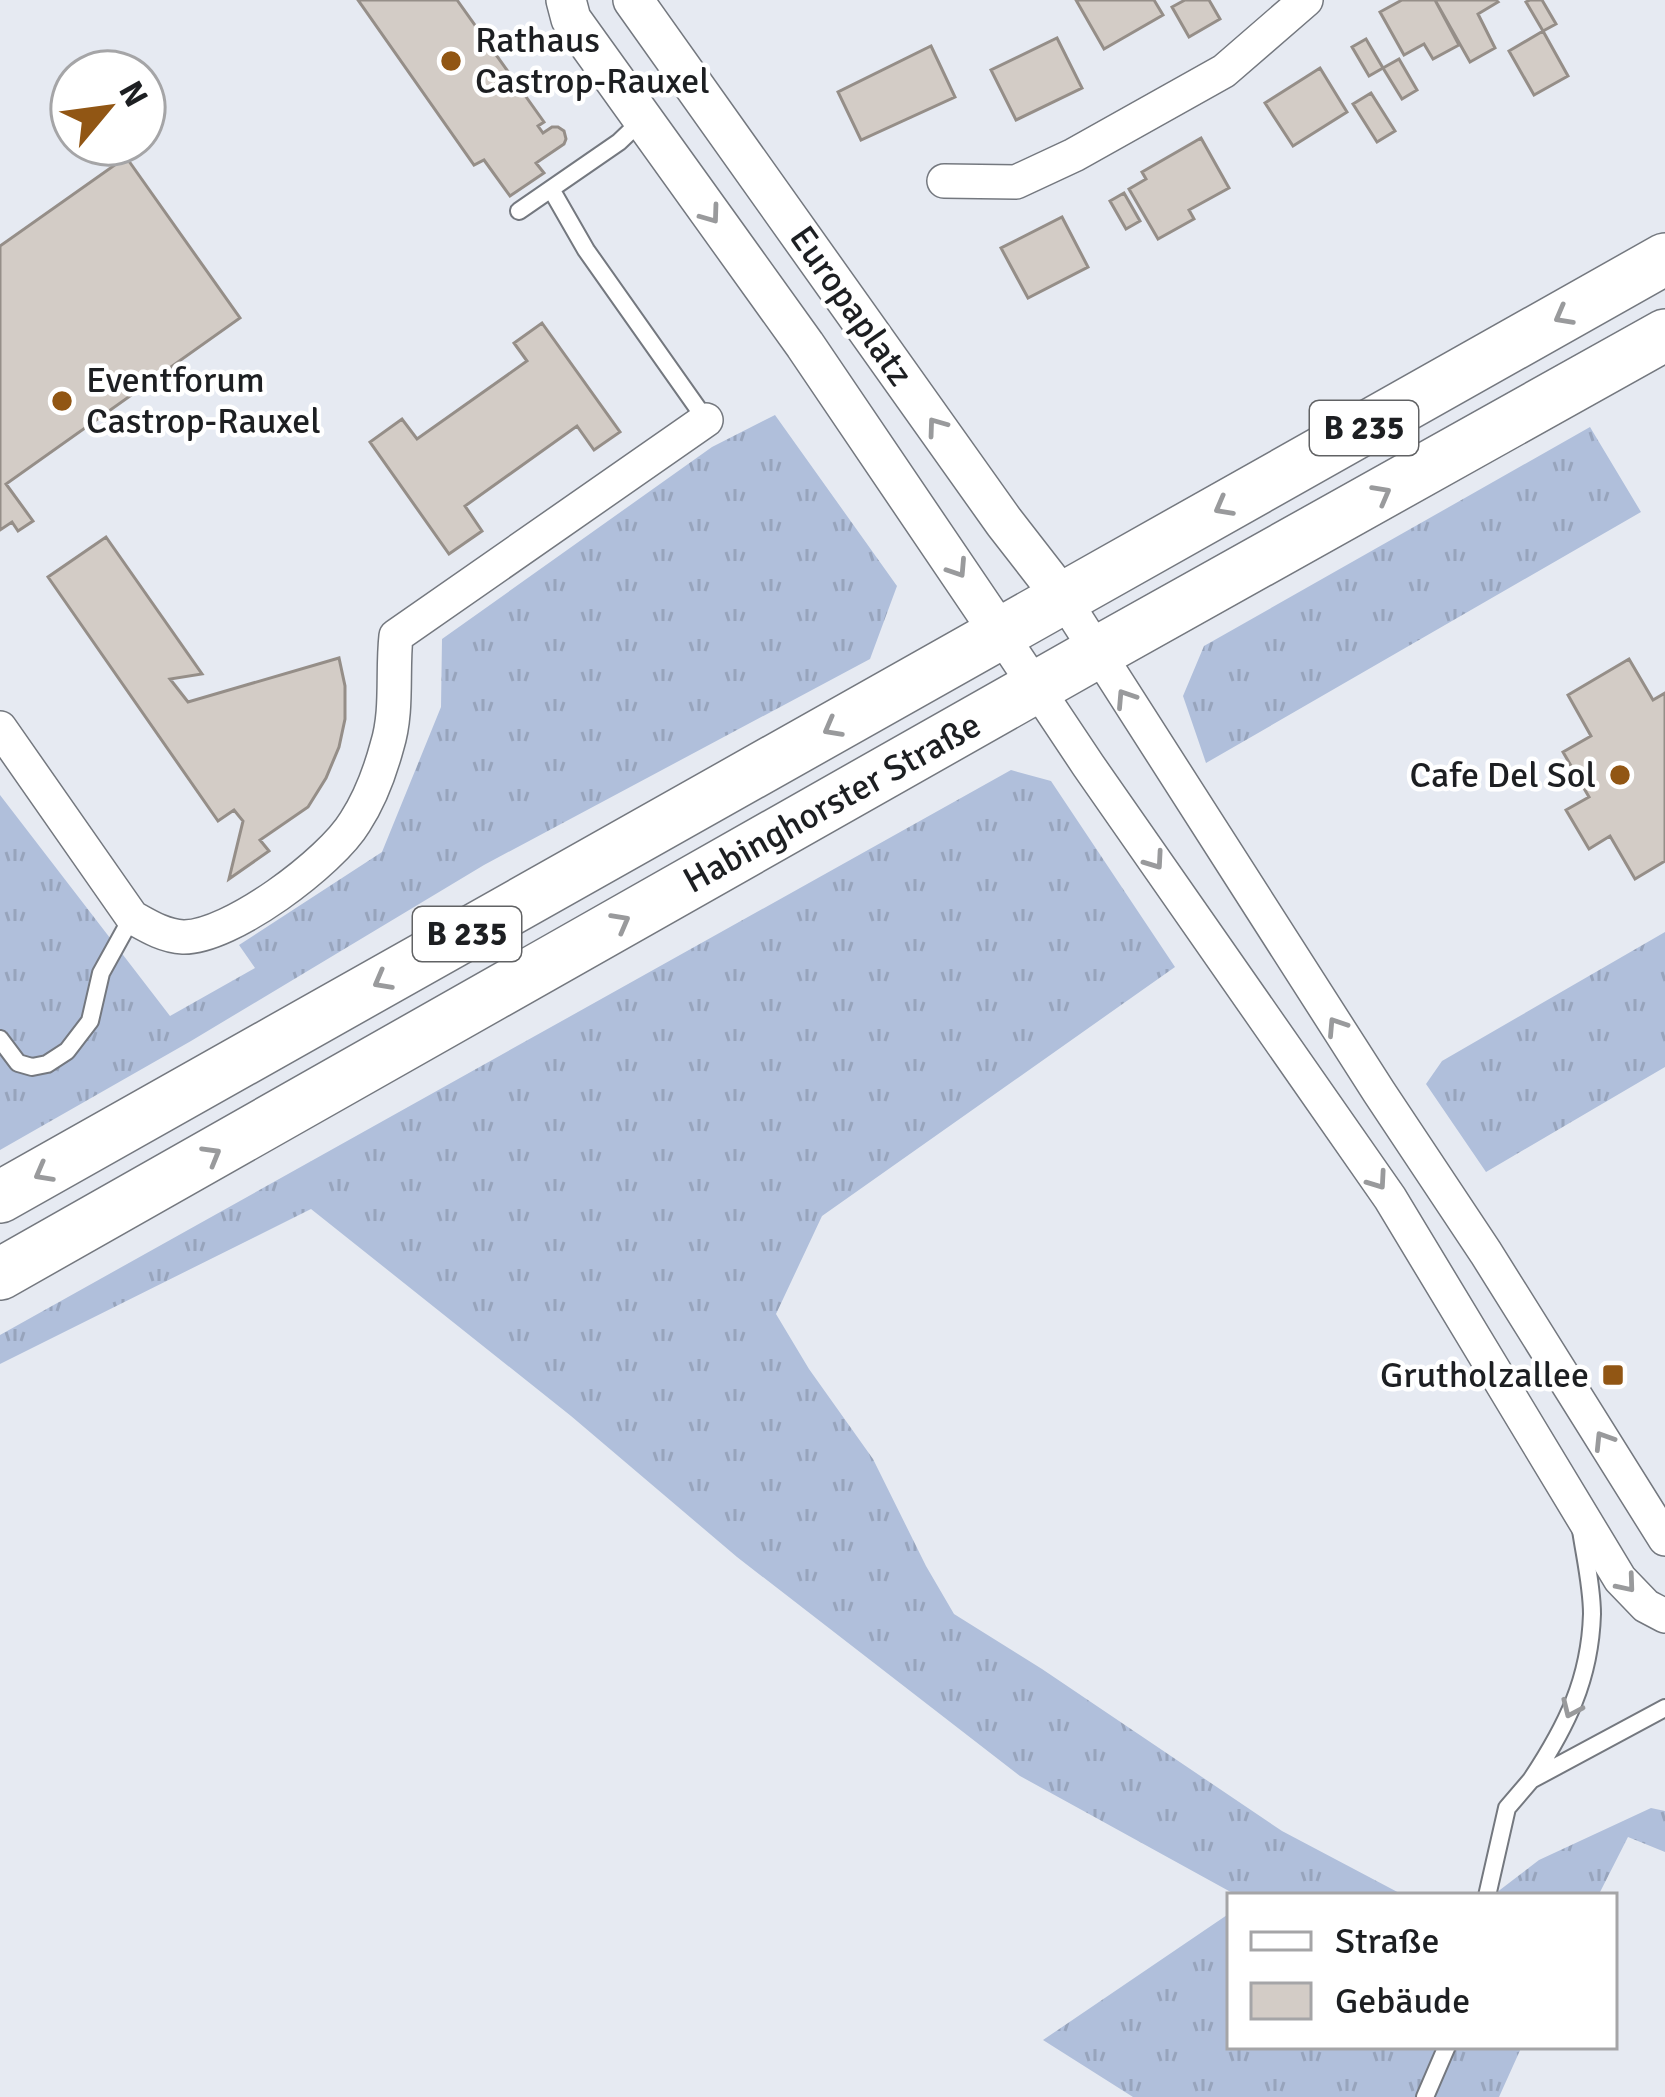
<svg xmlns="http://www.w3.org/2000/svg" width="1665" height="2097" viewBox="0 0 1665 2097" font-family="Signika,sans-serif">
	<defs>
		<pattern id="grass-tufts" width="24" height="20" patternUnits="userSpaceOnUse" patternTransform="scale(3)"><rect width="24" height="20" fill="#b0bfdb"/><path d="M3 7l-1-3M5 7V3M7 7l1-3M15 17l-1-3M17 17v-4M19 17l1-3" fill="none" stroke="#97a4bc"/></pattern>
	</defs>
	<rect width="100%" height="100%" fill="#e6eaf2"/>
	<path fill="url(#grass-tufts)" d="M 775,415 L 897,586 L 870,659 L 484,865 L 191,1041 L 0,1150 L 0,795 L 170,1016 L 255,968 L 239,945 L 382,852 L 441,707 L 442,639 L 712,447 Z
		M 1590,427 L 1641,512 L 1206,763 L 1183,696 L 1204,646 Z
		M 1011,770 L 1051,781 L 1175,967 L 822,1216 L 776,1314 L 809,1369 L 873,1459 L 926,1566 L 954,1614 L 1042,1669 L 1282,1831 L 1405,1896 L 1238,1896 L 1020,1776 L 737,1557 L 571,1416 L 311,1209 L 0,1364 L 0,1335 Z
		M 1665,932 L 1665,1067 L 1486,1172 L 1426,1084 L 1442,1061 Z
		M 1651,1808 L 1665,1811 L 1665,1852 L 1628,1837 L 1598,1896 L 1492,1896 L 1539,1860 Z
		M 1230,1913 L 1230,2046 L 1522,2046 L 1499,2097 L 1133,2097 L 1043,2040 Z"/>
	<path fill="#d3ccc6" stroke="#958e88" stroke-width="3" d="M 358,0 L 457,0 L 544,122 L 538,126 L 543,133 L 552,127 L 558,127 L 564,131 L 566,139 L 564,144 L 536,163 L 544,173 L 510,196 L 484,160 L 474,165 Z
		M 1076,0 L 1154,0 L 1163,15 L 1104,49 Z
		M 1185,0 L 1209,0 L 1220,19 L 1189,37 L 1172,7 Z
		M 1402,0 L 1435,0 L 1459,45 L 1433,59 L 1424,44 L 1404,55 L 1380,12 Z
		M 1435,0 L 1496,0 L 1498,2 L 1478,14 L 1495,48 L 1470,62 Z
		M 1530,0 L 1542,0 L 1556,24 L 1543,31 L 1526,2 Z
		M 1543,31 L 1568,76 L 1534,95 L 1509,51 Z
		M 1057,38 L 1082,88 L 1016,120 L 991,70 Z
		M 1366,39 L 1383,68 L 1369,76 L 1352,47 Z
		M 931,46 L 955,97 L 861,140 L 838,92 Z
		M 1399,59 L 1417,90 L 1402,99 L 1383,68 Z
		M 1320,68 L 1347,112 L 1293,146 L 1265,103 Z
		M 1371,93 L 1395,131 L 1377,142 L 1353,104 Z
		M 1201,138 L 1229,188 L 1189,210 L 1194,219 L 1158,239 L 1129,189 L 1146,179 L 1142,172 Z
		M 126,157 L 240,318 L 6,484 L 33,521 L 18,531 L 12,522 L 0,530 L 0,246 Z
		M 1124,193 L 1140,221 L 1126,229 L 1110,201 Z
		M 1062,217 L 1088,267 L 1028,298 L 1001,248 Z
		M 542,323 L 620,432 L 594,450 L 577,426 L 465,506 L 482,531 L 449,554 L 370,442 L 402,419 L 417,439 L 527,361 L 514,343 Z
		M 106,537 L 202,674 L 170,679 L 188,702 L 339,658 L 345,686 L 345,719 L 339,747 L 326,778 L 308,807 L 260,840 L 269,851 L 229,879 L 243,821 L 234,810 L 218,821 L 48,577 Z
		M 1629,659 L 1653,700 L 1665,693 L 1665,861 L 1635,879 L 1610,836 L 1589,849 L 1566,810 L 1589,797 L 1563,752 L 1591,736 L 1568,695 Z"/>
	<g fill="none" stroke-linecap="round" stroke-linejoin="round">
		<defs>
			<path id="service" d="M 551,189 L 586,250 L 706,420
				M 519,211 L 619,142 L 641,121
				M 0,1039 L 18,1063 L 32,1067 L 47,1064 L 67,1051 L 90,1021 L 101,973 L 132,917
				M 1531,1780 C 1566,1727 1590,1680 1592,1614 C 1592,1587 1585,1557 1581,1530
				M 1487,1896 L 1507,1808 L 1531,1780 L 1665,1708
				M 1425,2097 L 1447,2046"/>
			<path id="minor" d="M 944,181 L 1016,182 L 1074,155 L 1224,71 L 1306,0
				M 1063,598 L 1379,1092 L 1486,1253 L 1665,1539
				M 1000,633 L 1088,765 L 1390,1198 L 1620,1579 L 1646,1606 L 1665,1616
				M 0,728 L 132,917 C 148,926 164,936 183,937 C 230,938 331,862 355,822 C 370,799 380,772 387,746 C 398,711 392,672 396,636 L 706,420"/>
			<path id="tertiary" d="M 566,0 L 571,19 L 805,345 L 1000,633
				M 633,0 L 1004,522 L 1063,598"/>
			<path id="primary" d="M 0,1197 L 1665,259
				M 0,1274 L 1096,653 L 1665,335"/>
		</defs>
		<use href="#service" stroke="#74787f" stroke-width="20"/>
		<use href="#minor" stroke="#74787f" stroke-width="36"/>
		<use href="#tertiary" stroke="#74787f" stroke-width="42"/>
		<use href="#primary" stroke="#74787f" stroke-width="54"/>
		<use href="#service" stroke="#fff" stroke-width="16"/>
		<use href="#minor" stroke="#fff" stroke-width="33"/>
		<use href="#tertiary" stroke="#fff" stroke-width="39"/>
		<use href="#primary" stroke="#fff" stroke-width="51"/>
	</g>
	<defs><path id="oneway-chevron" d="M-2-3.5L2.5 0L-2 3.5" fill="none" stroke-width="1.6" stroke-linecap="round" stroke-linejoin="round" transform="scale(3)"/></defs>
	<g stroke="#999a9c">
		<use href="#oneway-chevron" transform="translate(711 215) rotate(54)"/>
		<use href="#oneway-chevron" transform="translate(1563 316) rotate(151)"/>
		<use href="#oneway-chevron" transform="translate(936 426) rotate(-126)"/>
		<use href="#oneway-chevron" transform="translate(1382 494) rotate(-29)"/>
		<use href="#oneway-chevron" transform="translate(1223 507) rotate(151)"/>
		<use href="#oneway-chevron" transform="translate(958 569) rotate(57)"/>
		<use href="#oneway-chevron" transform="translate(1125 698) rotate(-123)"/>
		<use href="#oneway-chevron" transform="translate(832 728) rotate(151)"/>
		<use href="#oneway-chevron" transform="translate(1155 861) rotate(55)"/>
		<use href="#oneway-chevron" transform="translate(621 922) rotate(-29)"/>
		<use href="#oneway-chevron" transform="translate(382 981) rotate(151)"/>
		<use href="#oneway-chevron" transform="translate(1336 1026) rotate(-123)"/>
		<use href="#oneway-chevron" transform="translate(212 1155) rotate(-30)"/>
		<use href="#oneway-chevron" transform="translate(43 1173) rotate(151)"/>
		<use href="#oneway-chevron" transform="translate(1378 1181) rotate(55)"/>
		<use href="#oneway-chevron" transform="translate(1603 1440) rotate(-122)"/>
		<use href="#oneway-chevron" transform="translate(1627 1584) rotate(50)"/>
		<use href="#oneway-chevron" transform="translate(1571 1709) rotate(114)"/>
	</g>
	<g fill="#915614" stroke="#fff" stroke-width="4.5">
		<circle cx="451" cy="61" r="12"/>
		<circle cx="62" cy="401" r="12"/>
		<circle cx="1620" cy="775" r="12"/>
		<rect x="1601" y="1363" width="24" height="24" rx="6"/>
	</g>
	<g text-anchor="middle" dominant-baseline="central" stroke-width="9" stroke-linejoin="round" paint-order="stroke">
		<g fill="#fff" stroke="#616264" stroke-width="3">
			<rect x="1310" y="401" width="108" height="54" rx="9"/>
			<rect x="413" y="907" width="108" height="54" rx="9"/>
		</g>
		<g font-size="33" font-weight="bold" fill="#1d1f22">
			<text x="1364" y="428">B 235</text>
			<text x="467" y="934">B 235</text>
		</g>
		<g font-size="36" fill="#1d1f22" stroke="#fff" text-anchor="start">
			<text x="475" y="40">Rathaus<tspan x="475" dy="41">Castrop-Rauxel</tspan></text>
			<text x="86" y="380">Eventforum<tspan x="86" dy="41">Castrop-Rauxel</tspan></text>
			<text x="1596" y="775" text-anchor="end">Cafe Del Sol</text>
			<text x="1589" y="1375" text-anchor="end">Grutholzallee</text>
		</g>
		<g font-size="36" fill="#1d1f22" stroke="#fff">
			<text transform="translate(851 306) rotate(55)">Europaplatz</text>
			<text transform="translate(832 803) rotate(-29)">Habinghorster Straße</text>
		</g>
	</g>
	<rect x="1227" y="1893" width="390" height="156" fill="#ffffff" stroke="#a5a5a7" stroke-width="3"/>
	<rect x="1251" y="1932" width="60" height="18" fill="#ffffff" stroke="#a5a5a7" stroke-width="3"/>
	<text x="1335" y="1953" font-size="36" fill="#1d1f22">Straße</text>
	<rect x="1251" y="1983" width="60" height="36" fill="#d3ccc6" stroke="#a5a5a7" stroke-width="3"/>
	<text x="1335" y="2013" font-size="36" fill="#1d1f22">Gebäude</text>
	<g transform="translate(108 108) rotate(61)"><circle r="57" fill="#ffffff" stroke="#a5a5a7" stroke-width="3"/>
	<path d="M0-9L21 45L0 30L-21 45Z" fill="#915614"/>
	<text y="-18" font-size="33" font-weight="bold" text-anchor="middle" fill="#1d1f22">N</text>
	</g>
</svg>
